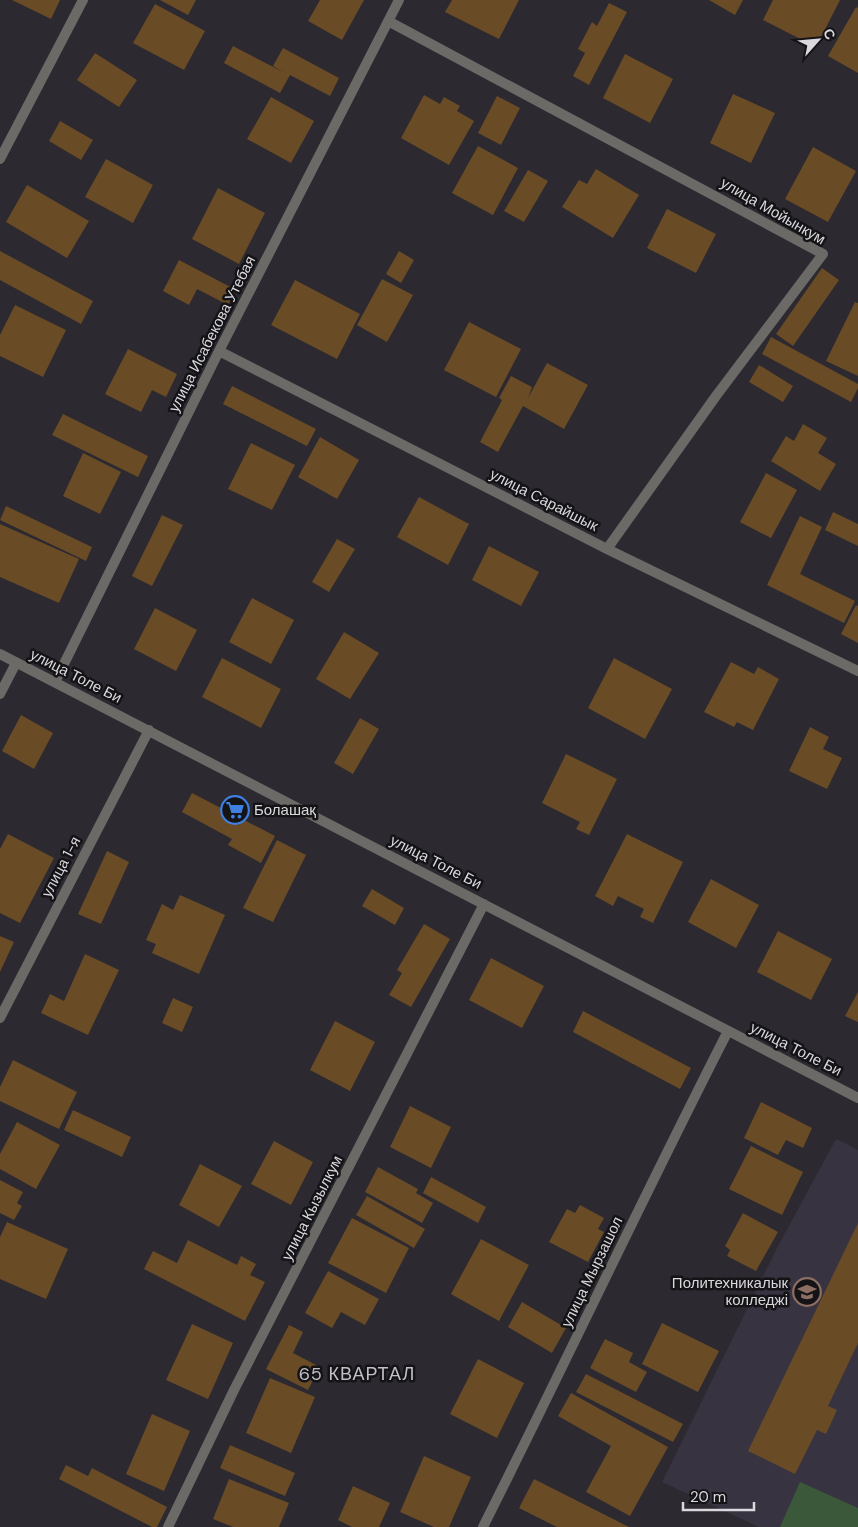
<svg xmlns="http://www.w3.org/2000/svg" width="858" height="1527" viewBox="0 0 858 1527" font-family="'DM Sans',sans-serif">
	<rect width="100%" height="100%" fill="#2c2931"/>
	<path fill="#383340" d="M 836,1139 L 858,1150 L 858,1527 L 759,1527 L 662,1482 L 778,1246 Z"/>
	<path fill="#3b593a" d="M 800,1482 L 858,1508 L 858,1527 L 780,1527 Z"/>
	<path fill="#694b25" d="M 12,0 L 60,0 L 51,19 Z
		M 160,0 L 196,0 L 188,15 Z
		M 320,0 L 364,0 L 342,40 L 308,21 Z
		M 452,0 L 519,0 L 499,39 L 445,12 Z
		M 709,0 L 743,0 L 735,15 Z
		M 773,0 L 840,0 L 816,47 L 763,20 Z
		M 609,3 L 627,12 L 589,85 L 573,76 L 585,53 L 578,49 L 592,22 L 597,26 Z
		M 155,4 L 205,31 L 184,70 L 133,43 Z
		M 856,7 L 858,8 L 858,73 L 828,56 Z
		M 233,46 L 283,72 L 273,66 L 283,48 L 339,78 L 330,96 L 290,75 L 280,93 L 224,63 Z
		M 95,53 L 137,80 L 119,107 L 77,80 Z
		M 625,54 L 673,79 L 650,123 L 603,98 Z
		M 733,94 L 775,113 L 751,163 L 710,143 Z
		M 424,95 L 440,104 L 444,97 L 460,106 L 457,111 L 474,121 L 449,165 L 401,138 Z
		M 497,96 L 520,108 L 501,145 L 478,133 Z
		M 271,97 L 314,121 L 291,163 L 247,139 Z
		M 60,121 L 93,140 L 81,160 L 49,141 Z
		M 478,146 L 518,168 L 493,215 L 452,193 Z
		M 813,147 L 856,171 L 828,222 L 785,199 Z
		M 106,159 L 153,185 L 133,223 L 85,197 Z
		M 596,169 L 639,195 L 613,238 L 562,207 L 579,180 L 587,184 Z
		M 528,170 L 548,181 L 524,222 L 504,211 Z
		M 27,185 L 89,221 L 67,258 L 6,222 Z
		M 218,188 L 265,213 L 239,264 L 192,239 Z
		M 667,209 L 716,234 L 696,273 L 647,248 Z
		M 0,251 L 93,301 L 81,324 L 0,280 Z
		M 399,251 L 414,260 L 401,283 L 386,274 Z
		M 179,260 L 236,290 L 228,305 L 197,289 L 189,305 L 163,291 Z
		M 822,268 L 839,280 L 793,346 L 776,334 Z
		M 382,279 L 413,295 L 387,342 L 357,325 Z
		M 295,280 L 360,314 L 337,359 L 271,325 Z
		M 855,302 L 858,303 L 858,376 L 826,361 Z
		M 15,305 L 66,330 L 43,377 L 0,356 L 0,335 Z
		M 469,322 L 521,349 L 496,397 L 444,370 Z
		M 771,337 L 858,384 L 858,388 L 851,402 L 762,354 Z
		M 128,349 L 177,374 L 166,397 L 152,390 L 141,412 L 105,394 Z
		M 547,363 L 588,385 L 564,429 L 523,406 L 498,452 L 480,442 L 502,400 L 499,398 L 511,376 L 532,387 L 528,398 Z
		M 759,365 L 793,386 L 783,402 L 749,382 Z
		M 232,386 L 316,429 L 307,446 L 223,404 Z
		M 63,414 L 148,456 L 138,477 L 52,435 Z
		M 803,424 L 827,438 L 818,453 L 836,464 L 820,491 L 771,461 L 786,436 L 794,441 Z
		M 320,437 L 359,460 L 337,499 L 298,477 Z
		M 251,443 L 295,465 L 272,510 L 228,489 Z
		M 83,453 L 121,472 L 100,514 L 63,496 Z
		M 766,473 L 797,490 L 771,538 L 740,522 Z
		M 419,497 L 469,524 L 448,565 L 397,537 Z
		M 6,506 L 92,547 L 86,561 L 0,520 Z
		M 833,512 L 858,524 L 858,546 L 825,530 Z
		M 162,515 L 183,525 L 152,586 L 132,576 Z
		M 800,516 L 822,527 L 800,574 L 855,601 L 844,623 L 767,585 Z
		M 0,524 L 79,559 L 59,603 L 0,577 Z
		M 337,539 L 355,549 L 329,592 L 312,582 Z
		M 489,546 L 539,572 L 521,606 L 472,580 Z
		M 252,598 L 294,620 L 271,664 L 229,642 Z
		M 856,605 L 858,606 L 858,643 L 841,634 Z
		M 155,608 L 197,630 L 176,671 L 134,649 Z
		M 344,632 L 379,653 L 350,699 L 316,679 Z
		M 222,658 L 281,689 L 261,728 L 202,697 Z
		M 614,658 L 672,689 L 645,739 L 588,708 Z
		M 731,662 L 754,674 L 758,667 L 779,679 L 753,730 L 737,722 L 734,727 L 704,712 Z
		M 21,715 L 53,733 L 34,769 L 2,751 Z
		M 360,718 L 379,729 L 353,774 L 334,763 Z
		M 810,727 L 829,737 L 823,749 L 842,758 L 827,789 L 789,771 Z
		M 566,754 L 617,779 L 589,835 L 576,829 L 580,822 L 542,803 Z
		M 192,793 L 275,836 L 261,863 L 228,845 L 232,839 L 182,812 Z
		M 8,834 L 54,858 L 20,923 L 0,913 L 0,849 Z
		M 627,834 L 683,862 L 653,923 L 640,917 L 644,909 L 618,896 L 613,906 L 595,896 Z
		M 277,840 L 306,855 L 273,922 L 243,908 Z
		M 107,851 L 129,862 L 101,924 L 78,914 Z
		M 711,879 L 759,905 L 736,948 L 688,922 Z
		M 372,889 L 404,908 L 395,925 L 362,906 Z
		M 180,895 L 225,915 L 199,974 L 152,953 L 156,944 L 146,940 L 162,904 L 173,910 Z
		M 424,924 L 450,939 L 411,1007 L 389,995 L 402,973 L 397,970 Z
		M 778,931 L 832,959 L 811,1000 L 757,972 Z
		M 0,936 L 14,942 L 0,972 Z
		M 85,954 L 119,970 L 88,1035 L 41,1013 L 50,994 L 64,1001 Z
		M 491,958 L 544,986 L 522,1028 L 469,1000 Z
		M 858,992 L 858,1022 L 845,1016 Z
		M 173,998 L 193,1007 L 182,1032 L 162,1023 Z
		M 583,1011 L 691,1068 L 680,1089 L 573,1032 Z
		M 335,1021 L 375,1042 L 350,1091 L 310,1070 Z
		M 13,1060 L 77,1092 L 59,1129 L 0,1101 L 0,1087 Z
		M 761,1102 L 812,1128 L 803,1148 L 786,1140 L 778,1155 L 744,1138 Z
		M 410,1106 L 451,1127 L 431,1168 L 390,1147 Z
		M 73,1110 L 131,1137 L 122,1157 L 64,1130 Z
		M 17,1122 L 60,1145 L 36,1189 L 0,1169 L 0,1154 Z
		M 274,1141 L 313,1162 L 291,1205 L 251,1184 Z
		M 751,1146 L 803,1172 L 782,1215 L 729,1189 Z
		M 200,1164 L 242,1186 L 219,1227 L 179,1205 Z
		M 378,1167 L 418,1189 L 416,1193 L 433,1203 L 422,1223 L 365,1192 Z
		M 431,1177 L 486,1207 L 478,1223 L 423,1193 Z
		M 0,1180 L 23,1192 L 17,1203 L 22,1206 L 14,1220 L 0,1213 Z
		M 367,1196 L 425,1229 L 414,1248 L 356,1215 Z
		M 580,1205 L 604,1218 L 598,1229 L 604,1232 L 588,1262 L 549,1242 L 567,1209 L 575,1213 Z
		M 743,1213 L 778,1232 L 756,1271 L 727,1256 L 730,1250 L 725,1246 Z
		M 352,1218 L 409,1248 L 386,1293 L 328,1263 Z
		M 7,1222 L 68,1249 L 46,1299 L 0,1279 L 0,1237 Z
		M 858,1223 L 858,1343 L 828,1406 L 837,1410 L 826,1434 L 817,1430 L 795,1474 L 748,1451 Z
		M 481,1239 L 529,1265 L 499,1321 L 451,1294 Z
		M 188,1240 L 237,1265 L 241,1256 L 256,1264 L 250,1275 L 265,1282 L 245,1321 L 144,1269 L 153,1251 L 177,1263 Z
		M 328,1271 L 379,1299 L 365,1325 L 341,1312 L 332,1328 L 305,1313 Z
		M 522,1302 L 566,1328 L 552,1353 L 508,1327 Z
		M 662,1323 L 719,1351 L 698,1392 L 642,1364 Z
		M 192,1324 L 233,1343 L 208,1399 L 166,1380 Z
		M 289,1325 L 303,1332 L 293,1353 L 320,1367 L 308,1390 L 266,1369 Z
		M 605,1339 L 633,1353 L 629,1362 L 647,1372 L 636,1392 L 590,1368 Z
		M 478,1359 L 524,1383 L 497,1438 L 450,1414 Z
		M 586,1374 L 683,1424 L 673,1442 L 576,1392 Z
		M 270,1378 L 315,1397 L 291,1453 L 246,1433 Z
		M 571,1393 L 668,1447 L 630,1516 L 586,1492 L 611,1446 L 558,1416 Z
		M 152,1414 L 190,1431 L 164,1491 L 126,1474 Z
		M 230,1445 L 295,1473 L 285,1496 L 220,1468 Z
		M 424,1456 L 471,1477 L 449,1527 L 434,1527 L 400,1512 Z
		M 66,1465 L 88,1476 L 92,1468 L 167,1507 L 157,1527 L 152,1527 L 59,1479 Z
		M 229,1479 L 289,1503 L 279,1527 L 233,1527 L 213,1519 Z
		M 534,1479 L 629,1527 L 557,1527 L 519,1508 Z
		M 353,1486 L 390,1503 L 379,1527 L 352,1527 L 338,1520 Z"/>
	<g fill="none" stroke-linecap="round" stroke-linejoin="round">
		<path stroke="#6b6a66" stroke-width="10" d="M 388,21 L 823,254 L 716,396 L 607,549
			M 0,159 L 83,0
			M 219,351 L 607,549 L 858,671
			M 0,654 L 858,1098
			M 55,682 L 219,351 L 399,0
			M 0,694 L 16,663
			M 0,1018 L 149,730
			M 168,1527 L 234,1390 L 484,904
			M 483,1527 C 566,1362 644,1195 728,1031"/>
	</g>
	<defs>
		<symbol id="supermarket-ring" viewBox="-11 -11 22 22"><circle r="9.5" fill="#141316" stroke="#3f7fe0" stroke-width="1.5"/><path d="M-6-5.5h2.5l.6 2H6L4.5 2H-2.5L-4.4-4H-6ZM-1.5 3.2a1.3 1.3 0 1 0 .1 0ZM3 3.2a1.3 1.3 0 1 0 .1 0Z" fill="#3f7fe0"/></symbol>
		<symbol id="university-ring" viewBox="-11 -11 22 22"><circle r="9.5" fill="#141316" stroke="#8d6e63" stroke-width="1.5"/><path d="M0-5L7-2L0 1L-7-2ZM-4 1L0 2.5L4 1V4Q0 6-4 4Z" fill="#8d6e63"/></symbol>
	</defs>
	<g fill-rule="evenodd">
		<use href="#supermarket-ring" x="219" y="794" width="32" height="32"/>
		<use href="#university-ring" x="791" y="1276" width="32" height="32"/>
	</g>
	<g text-anchor="middle" dominant-baseline="central" stroke-width="5" stroke-linejoin="round" paint-order="stroke">
		<g font-size="15" fill="#dad8dd" stroke="#141316">
			<text transform="translate(773 211) rotate(30)">улица Мойынкум</text>
			<text transform="translate(212 334) rotate(-63)">улица Исабекова Утебая</text>
			<text transform="translate(544 500) rotate(27)">улица Сарайшык</text>
			<text transform="translate(76 676) rotate(27)">улица Толе Би</text>
			<text transform="translate(436 862) rotate(27)">улица Толе Би</text>
			<text transform="translate(61 867) rotate(-62)">улица 1-я</text>
			<text transform="translate(796 1049) rotate(27)">улица Толе Би</text>
			<text transform="translate(312 1208) rotate(-63)">улица Кызылкум</text>
			<text transform="translate(592 1272) rotate(-64)">улица Мырзашол</text>
		</g>
		<g font-size="15" fill="#dad8dd" stroke="#141316" text-anchor="start">
			<text x="254" y="810">Болашақ</text>
			<text x="788" y="1283" text-anchor="end">Политехникалык<tspan x="788" dy="17">колледжі</tspan></text>
		</g>
		<g font-size="18" letter-spacing="1" fill="#c2bfc8" stroke="#141316">
			<text x="357" y="1374">65 КВАРТАЛ</text>
		</g>
	</g>
	<g transform="translate(818 40) rotate(63)" stroke="#141316" stroke-width="4" paint-order="stroke">
	<path d="M0-4L9 19L0 12L-9 19Z" fill="#dad8dd"/>
	<text y="-8" font-size="14" font-weight="bold" text-anchor="middle" fill="#dad8dd">С</text>
	</g>
	<path d="M683 1502v8h71v-8" fill="none" stroke="#dad8dd" stroke-width="2.5"/>
	<text x="690" y="1502" font-size="15" fill="#dad8dd" stroke="#141316" stroke-width="4" paint-order="stroke">20 m</text>
</svg>
